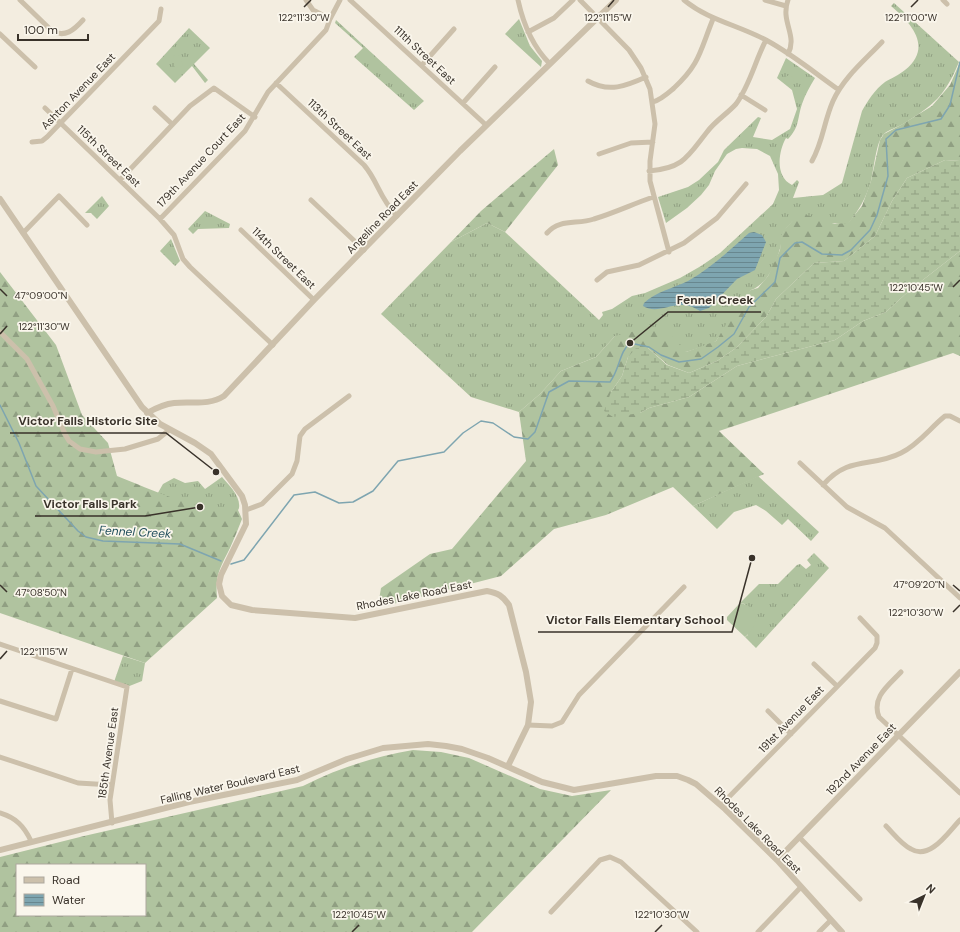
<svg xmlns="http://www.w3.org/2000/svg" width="960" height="932" viewBox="0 0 960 932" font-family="'DM Sans',sans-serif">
	<defs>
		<pattern id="grass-tufts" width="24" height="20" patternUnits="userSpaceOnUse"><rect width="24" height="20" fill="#b0c39f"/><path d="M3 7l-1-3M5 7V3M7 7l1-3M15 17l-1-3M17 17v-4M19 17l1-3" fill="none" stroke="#909f82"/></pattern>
		<pattern id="forest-firs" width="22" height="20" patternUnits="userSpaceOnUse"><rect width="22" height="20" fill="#b0c39f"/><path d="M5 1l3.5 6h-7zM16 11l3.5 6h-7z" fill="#909f82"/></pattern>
		<pattern id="wetland-marsh" width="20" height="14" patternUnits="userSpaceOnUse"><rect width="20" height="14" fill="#b0c39f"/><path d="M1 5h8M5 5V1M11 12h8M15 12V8" fill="none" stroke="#909f82"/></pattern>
		<pattern id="water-rules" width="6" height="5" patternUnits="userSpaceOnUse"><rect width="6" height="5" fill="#7ea5b0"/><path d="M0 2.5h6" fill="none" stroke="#68878f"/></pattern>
	</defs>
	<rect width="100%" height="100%" fill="#f3ede0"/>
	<path fill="url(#grass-tufts)" d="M 894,3 L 959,62 C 945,96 934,105 903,124 C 897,128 889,129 884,134 C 876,141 874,169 871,181 C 866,198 859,210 848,224 C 839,224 829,224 820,221 C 812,218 807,215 797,218 C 794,219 792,222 790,224 C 778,236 784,239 779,252 C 774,267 766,285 751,290 L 716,341 L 711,344 L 686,352 L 615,336 L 596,357 L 561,371 L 540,394 L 519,412 L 471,397 L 381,314 L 451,242 L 487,223 L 505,232 L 599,320 L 603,315 L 602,312 L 612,309 L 632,296 L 645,293 L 680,278 L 701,266 L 720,253 L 773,204 L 779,190 L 778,174 L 770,156 L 757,149 L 742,148 L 736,149 L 727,154 L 715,171 L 709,185 L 701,195 L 687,208 L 666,223 L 658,197 L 688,187 L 699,180 L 718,162 L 724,150 L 758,117 L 761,118 L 753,137 L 772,140 L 790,129 L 797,109 L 792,90 L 777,78 L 786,58 L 815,78 C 810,86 805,95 802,104 C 797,119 800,126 788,139 L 786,138 C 778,152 775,177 792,185 L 797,180 L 799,182 L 793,198 L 823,195 L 842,183 L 862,111 C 867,102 875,89 885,82 C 890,79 899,75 905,70 C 933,47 912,24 891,6 Z
		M 519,19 L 530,46 L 542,61 L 541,67 L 505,34 Z
		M 336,20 L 424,101 L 414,110 L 354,57 L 363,48 L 335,23 Z
		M 189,28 L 210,48 L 194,64 L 208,80 L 205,83 L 192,66 L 175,83 L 156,64 Z
		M 102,196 L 109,206 L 97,219 L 91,213 L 85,213 Z
		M 205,211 L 230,224 L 229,228 L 198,229 L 193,234 L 188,229 Z
		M 171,239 L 180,261 L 175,266 L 160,251 Z
		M 758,476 L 819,532 L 811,541 L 788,519 L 782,525 L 766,511 L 756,505 L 734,512 L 717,529 L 693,506 Z
		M 222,477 C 228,484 241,496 239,508 C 238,511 234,516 231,519 L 155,498 L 163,484 L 174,478 L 185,483 L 198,481 L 205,489 Z
		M 814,553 L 829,568 L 756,648 L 745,637 L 748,635 L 745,604 L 740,603 L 759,584 L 778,584 L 797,565 L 800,564 L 806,569 L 811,565 L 807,560 Z
		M 123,656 L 145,663 L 142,681 L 127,687 L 114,682 Z"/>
	<path fill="url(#forest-firs)" fill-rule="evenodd" d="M 960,62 L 960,161 L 945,160 L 907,178 L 892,201 L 875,236 L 844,261 L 814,263 L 776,299 L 766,317 L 736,348 L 717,361 L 689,373 L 668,365 L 648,348 L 628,357 L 622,376 L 611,392 L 640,413 L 649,408 L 689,397 L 737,366 L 835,340 L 863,321 L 886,312 L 910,290 L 960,251 L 960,356 L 953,353 L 719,431 L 764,474 L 693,506 L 673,487 L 606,515 L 554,529 L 501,576 L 385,606 L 378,606 L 381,588 L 430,554 L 452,549 L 526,461 L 519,412 L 540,394 L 561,371 L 596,357 L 615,336 L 639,330 L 656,330 L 669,333 L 686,352 L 716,341 L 741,300 L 751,290 L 758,288 L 768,276 L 780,250 L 781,238 L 784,230 L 795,218 L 803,214 L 835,224 L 848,223 L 862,206 L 871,181 L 880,140 L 884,134 L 901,125 L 932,106 L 950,85 Z
		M 554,149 L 558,165 L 505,232 L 487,223 L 451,242 L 481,211 Z
		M 0,272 L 56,345 L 82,415 L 108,443 L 117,476 C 155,491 196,511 238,510 L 242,519 C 238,529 234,539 230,548 C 220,568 215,575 217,598 L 145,663 L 0,613 Z
		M 413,750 L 441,752 L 469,758 L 540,789 L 572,796 L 611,790 L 472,932 L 0,932 L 0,857 L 84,836 L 303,786 C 338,768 374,757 413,750 ZM 17,865 L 145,865 L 145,915 L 17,915 Z"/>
	<path fill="url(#wetland-marsh)" d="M 945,160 L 960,161 L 960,251 L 910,290 L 886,312 L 863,321 L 835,340 L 737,366 L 689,397 L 649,408 L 640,413 L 613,417 L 604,411 L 611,392 L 622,376 L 628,357 L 636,348 L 648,348 L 667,365 L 689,373 L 717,361 L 736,348 L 766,317 L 776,299 L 814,263 L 844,261 L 875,236 L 892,201 L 907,178 Z"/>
	<path fill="#b0c39f" d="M 180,55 L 183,66 L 175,68 L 173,56 Z
		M784.5 80a4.5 4.5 0 1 1 9 0a4.5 4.5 0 1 1-9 0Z
		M 740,603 C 761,607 759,626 745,637 L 727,620 L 727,617 Z"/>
	<path fill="url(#water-rules)" d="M 754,232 L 762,235 L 766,242 L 755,270 L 737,279 L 709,308 L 700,311 C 676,295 661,317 643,306 L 644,303 C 655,292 674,288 688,281 C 711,268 730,250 749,233 Z"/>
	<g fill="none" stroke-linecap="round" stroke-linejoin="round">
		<path stroke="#7ea5b0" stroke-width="1.5" d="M 0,405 L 19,443 L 36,486 L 78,531 L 86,537 L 103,541 L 180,544 L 221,561
			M 231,564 L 244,560 L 294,495 L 315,492 L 339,503 L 353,502 L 373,491 L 398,461 L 444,452 L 463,433 L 481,421 L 493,423 L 514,437 L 528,439 L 535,432 L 549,392 L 569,381 L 610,382 C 620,369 619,352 630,343 L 649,347 L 661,355 L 679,362 L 701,359 L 718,347 L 734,334 L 749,307 L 775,282 L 780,258 L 795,243 L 802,242 L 822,254 L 842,255 L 851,250 L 870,230 L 877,215 L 888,176 L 886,139 L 896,130 L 941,119 L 950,105 L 960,62"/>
		<path stroke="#ccc0ab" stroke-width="5" d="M 20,0 L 52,31 C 65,38 74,30 83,20
			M 306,0 L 313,10 L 330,19
			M 350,0 L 486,125
			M 518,0 C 523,23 533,47 550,64
			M 580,0 L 629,50 L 641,68 L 650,89 L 655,124 L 650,161 L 650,181 L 669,252
			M 684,0 C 708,20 738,25 766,40 C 792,54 815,73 839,90
			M 765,0 L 786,6
			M 788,0 C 780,22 798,35 788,54
			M 943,0 L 947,4
			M 528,32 L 554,18 L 573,0
			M 0,34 L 35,67
			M 422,65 L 454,29
			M 588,81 C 609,93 626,86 646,77
			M 276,83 L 364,165 C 378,181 379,198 397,216
			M 741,95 L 765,110
			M 653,102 C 662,99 667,94 674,88 C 700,64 700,51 713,19
			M 463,103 L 495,67
			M 45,108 L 160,219 L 174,235 L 183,259 L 190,267 L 273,345
			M 155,108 L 172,124
			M 32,142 L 42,141 L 47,137 L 159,21 L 161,9
			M 599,154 L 631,143 L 653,142
			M 812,161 C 823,142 824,121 833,101 C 843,78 865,60 882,42
			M 649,171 C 684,168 688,156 707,132 C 715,121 727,114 736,104 C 750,85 755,61 766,40
			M 120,180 L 190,106 L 214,88 L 255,117
			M 311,200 L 364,250
			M 160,219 L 245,131 L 268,92 L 326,30 L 330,19 L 340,0
			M 241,230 L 314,300
			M 23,233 L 59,196 L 87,225
			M 547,233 C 560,218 577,225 594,219 C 614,213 633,204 653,197
			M 597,280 L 607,272 L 639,265 L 684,243 L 717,218 L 746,184
			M 0,332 L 27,359 L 53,406 L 65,434 L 69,441 L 80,449 L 96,452 L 125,449 L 158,439 L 169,430
			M 800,463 L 847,507 L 885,528 L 960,598
			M 823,485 C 849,455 872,468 901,453 C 919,444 930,428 945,416 L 950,416 L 960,421
			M 246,510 L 262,504 L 292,474 L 297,461 L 300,436 L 305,429 L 349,396
			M 0,644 L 127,687 L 110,800 L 112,823
			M 814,664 L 837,686
			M 901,672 C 889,685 871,697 879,717 L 960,793
			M 0,701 L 56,719 L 72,669
			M 768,711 L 791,734
			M 528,725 L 552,726 L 562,722 L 579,695 L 684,587
			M 0,757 L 78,783 L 112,785
			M 721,805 L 875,648 L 877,643 L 877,636 L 860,618
			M 0,813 C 16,818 24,826 31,841
			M 886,826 C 894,834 901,844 911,849 C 930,861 949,831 960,820
			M 799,837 L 860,899
			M 551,912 L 600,860 L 610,857 L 621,862 L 697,932
			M 758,932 L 801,887
			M 819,932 L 831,920"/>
		<path stroke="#ccc0ab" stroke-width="6" d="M 0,199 L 142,407 L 160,424 L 195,443 L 211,454 L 242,496 L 245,505 L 246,524 L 221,575 L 219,584 L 222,596 L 231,605 L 252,610 L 355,618 L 487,591 C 498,593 503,596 509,605 L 526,672 L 531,702 L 528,725 L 508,766
			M 147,413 C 156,408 164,404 174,403 C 192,401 208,406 224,396 L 314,300 L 460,151 L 616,0
			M 0,850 L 189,802 L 297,780 L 347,759 L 383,748 L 428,744 L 446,746 L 462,749 L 488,758 L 542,782 L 574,790 L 656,776 L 677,776 L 688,780 L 696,784 L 725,809 L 777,860 L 842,932
			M 777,860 L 960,672"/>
	</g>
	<path fill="none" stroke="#39322a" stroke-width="1.5" d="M 304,7 L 311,0M 608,7 L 614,0M 911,7 L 918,0M 953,287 L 960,280M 0,289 L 7,296M 0,334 L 7,326M 0,585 L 7,592M 953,585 L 960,591M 953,612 L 960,605M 0,659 L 7,651M 352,932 L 359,925M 655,932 L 662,925"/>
	<g text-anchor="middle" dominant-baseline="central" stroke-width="3.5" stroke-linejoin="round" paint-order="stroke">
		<g font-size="11" fill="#39322a" stroke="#faf6ec">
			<text transform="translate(425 55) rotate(43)">111th Street East</text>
			<text transform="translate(78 91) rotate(-46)">Ashton Avenue East</text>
			<text transform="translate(340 129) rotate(43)">113th Street East</text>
			<text transform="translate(109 156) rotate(44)">115th Street East</text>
			<text transform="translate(201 160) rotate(-47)">179th Avenue Court East</text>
			<text transform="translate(382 217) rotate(-46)">Angeline Road East</text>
			<text transform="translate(284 258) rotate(44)">114th Street East</text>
			<text transform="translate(414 595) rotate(-11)">Rhodes Lake Road East</text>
			<text transform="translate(791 719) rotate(-46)">191st Avenue East</text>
			<text transform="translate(108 753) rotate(-82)">185th Avenue East</text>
			<text transform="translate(861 759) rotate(-46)">192nd Avenue East</text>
			<text transform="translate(230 784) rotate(-13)">Falling Water Boulevard East</text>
			<text transform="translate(758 830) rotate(45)">Rhodes Lake Road East</text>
		</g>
		<g font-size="12" font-style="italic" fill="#1f4d5b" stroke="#faf6ec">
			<text transform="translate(135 532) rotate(3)">Fennel Creek</text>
		</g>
	</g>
	<g font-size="10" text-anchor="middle" fill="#39322a" stroke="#faf6ec" stroke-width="3.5" stroke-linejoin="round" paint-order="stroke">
		<text x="304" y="21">122°11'30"W</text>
		<text x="608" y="21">122°11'15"W</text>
		<text x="911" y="21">122°11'00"W</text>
		<text x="916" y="291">122°10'45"W</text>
		<text x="41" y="299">47°09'00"N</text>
		<text x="44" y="330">122°11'30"W</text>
		<text x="919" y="588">47°09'20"N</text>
		<text x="41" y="596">47°08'50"N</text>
		<text x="916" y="616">122°10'30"W</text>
		<text x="44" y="655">122°11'15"W</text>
		<text x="359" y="918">122°10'45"W</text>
		<text x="662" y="918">122°10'30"W</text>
	</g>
	<path fill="none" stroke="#39322a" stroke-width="1.5" d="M630 343L668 312H761M216 472L166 433H10M200 507L145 516H35M752 558L732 632H538"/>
	<g fill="#39322a" stroke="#faf6ec" stroke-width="1.5">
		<circle cx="630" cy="343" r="4"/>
		<circle cx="216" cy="472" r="4"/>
		<circle cx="200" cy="507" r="4"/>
		<circle cx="752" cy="558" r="4"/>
	</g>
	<g font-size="12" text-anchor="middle" font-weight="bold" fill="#39322a" stroke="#faf6ec" stroke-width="3.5" stroke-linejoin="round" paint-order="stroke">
		<text x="715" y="304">Fennel Creek</text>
		<text x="88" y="425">Victor Falls Historic Site</text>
		<text x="90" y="508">Victor Falls Park</text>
		<text x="635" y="624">Victor Falls Elementary School</text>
	</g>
	<rect x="16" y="864" width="130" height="52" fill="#faf6ec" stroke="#ada89e"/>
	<rect x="24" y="877" width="20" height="6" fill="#ccc0ab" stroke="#ada89e"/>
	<text x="52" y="884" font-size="12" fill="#39322a">Road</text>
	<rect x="24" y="894" width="20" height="12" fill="url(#water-rules)" stroke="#ada89e"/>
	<text x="52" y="904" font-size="12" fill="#39322a">Water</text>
	<g transform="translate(924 896) rotate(43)" stroke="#faf6ec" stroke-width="3" paint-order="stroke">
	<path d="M0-3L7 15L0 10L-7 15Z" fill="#39322a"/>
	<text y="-6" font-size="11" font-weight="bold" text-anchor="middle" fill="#39322a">N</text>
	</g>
	<path d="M18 34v6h70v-6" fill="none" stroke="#39322a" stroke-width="2"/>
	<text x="24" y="34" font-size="12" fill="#39322a" stroke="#faf6ec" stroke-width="3" paint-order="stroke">100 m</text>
</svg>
